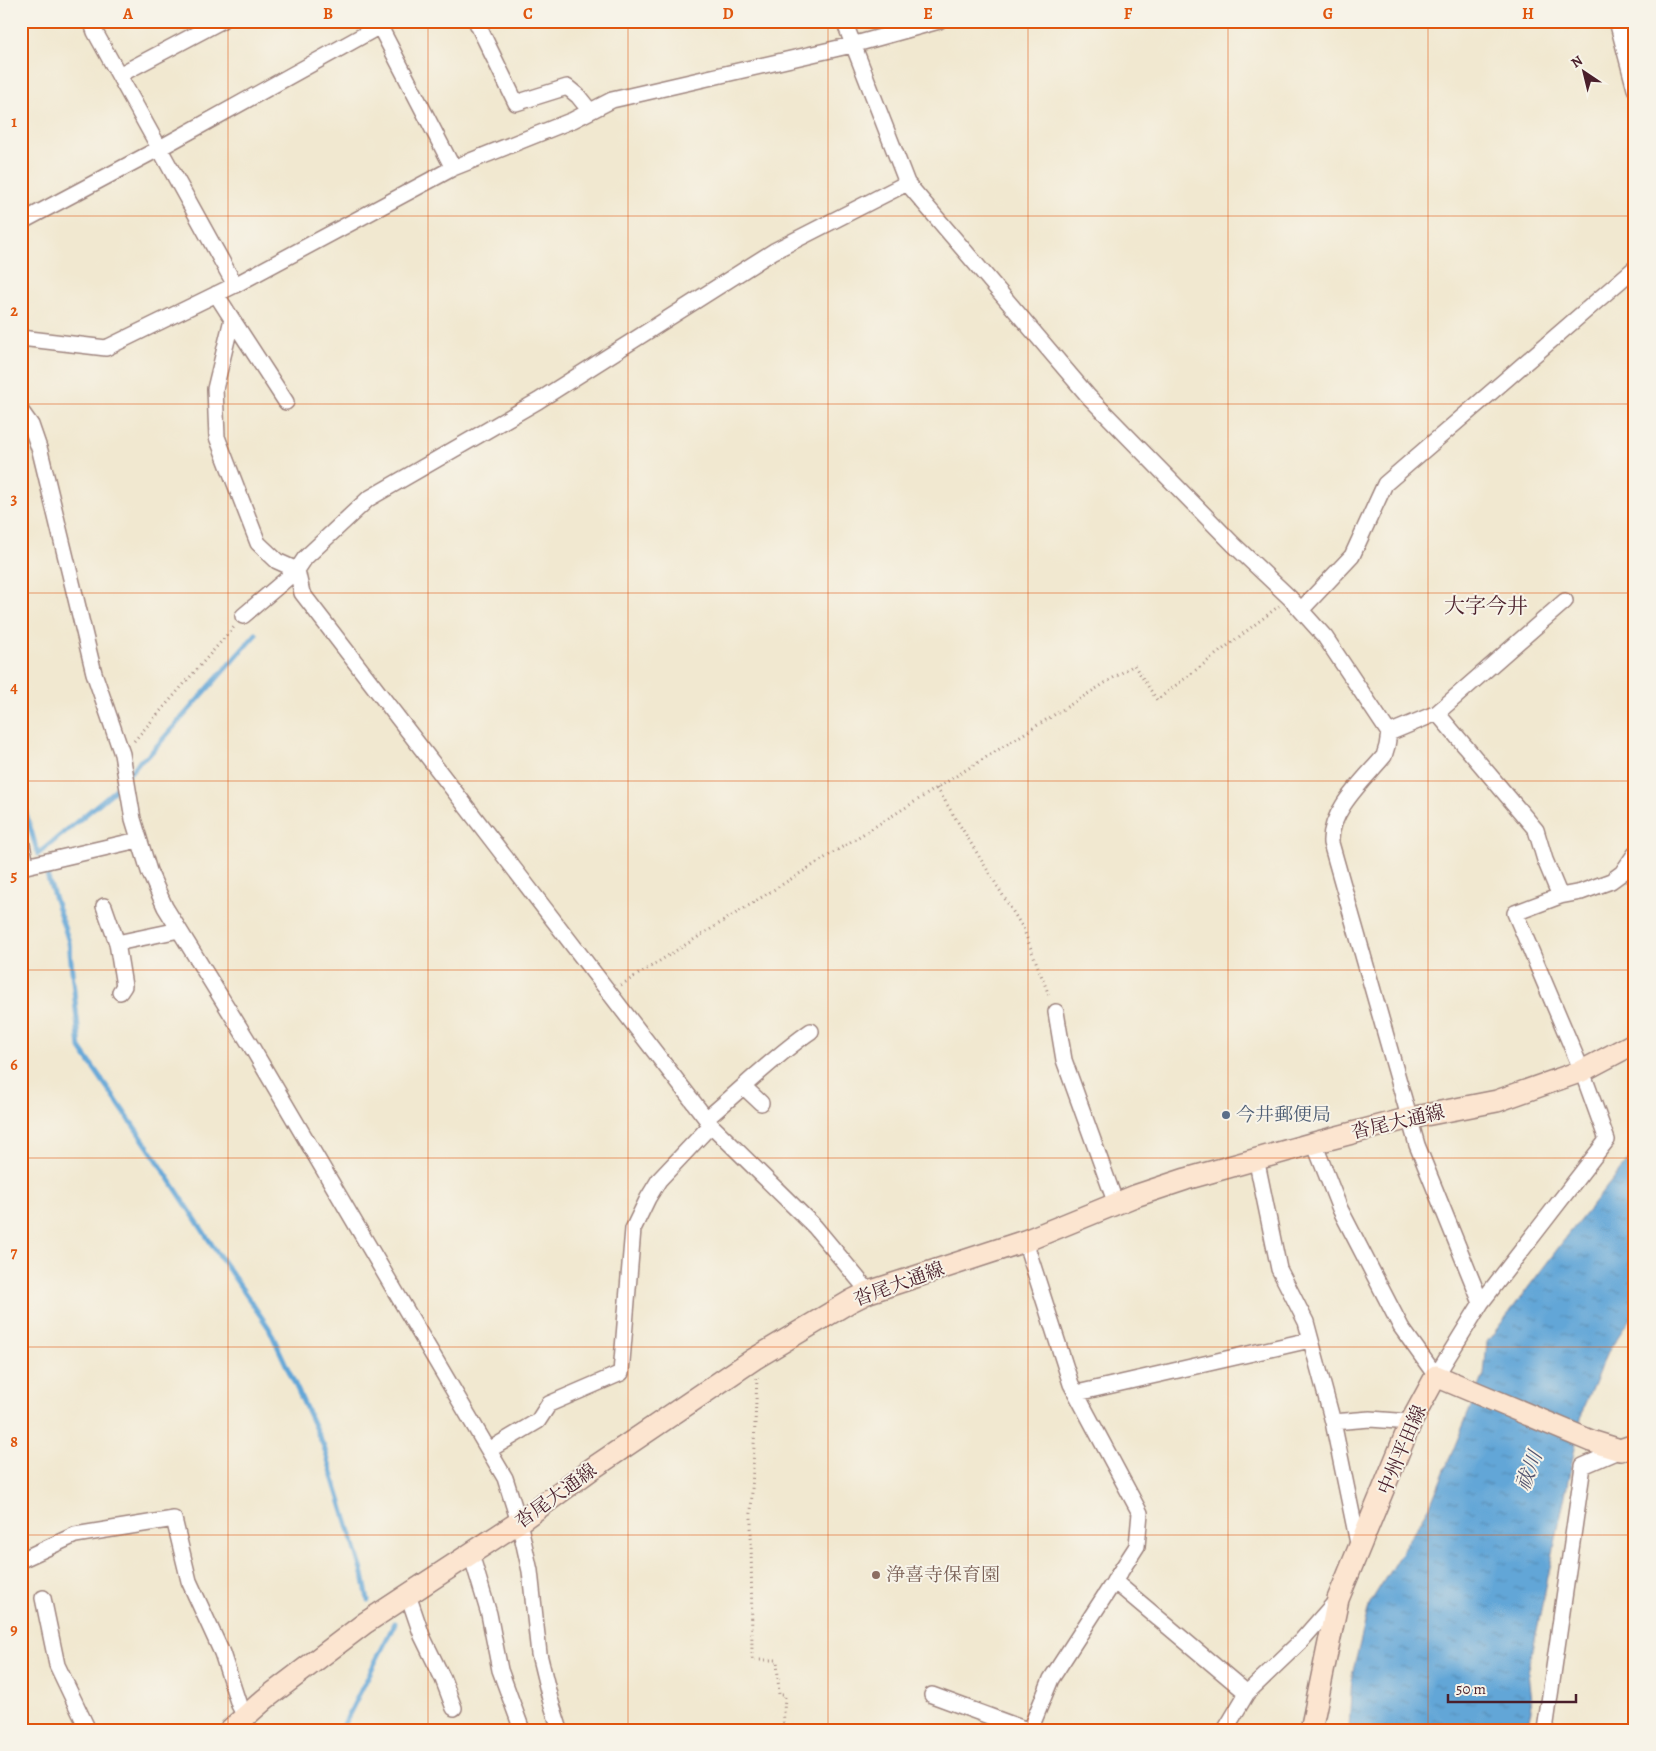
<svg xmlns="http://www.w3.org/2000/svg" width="1656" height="1751" viewBox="0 0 1656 1751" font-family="Alegreya,'Noto Serif JP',serif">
	<defs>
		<pattern id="water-ripples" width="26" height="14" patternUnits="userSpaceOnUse" patternTransform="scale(1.25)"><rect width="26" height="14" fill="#62a6d7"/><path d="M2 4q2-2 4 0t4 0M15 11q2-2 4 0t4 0" fill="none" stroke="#5387af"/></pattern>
	</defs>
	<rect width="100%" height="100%" fill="#f7f3e8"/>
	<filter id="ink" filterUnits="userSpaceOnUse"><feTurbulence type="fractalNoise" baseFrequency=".02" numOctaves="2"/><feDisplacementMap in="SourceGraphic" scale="10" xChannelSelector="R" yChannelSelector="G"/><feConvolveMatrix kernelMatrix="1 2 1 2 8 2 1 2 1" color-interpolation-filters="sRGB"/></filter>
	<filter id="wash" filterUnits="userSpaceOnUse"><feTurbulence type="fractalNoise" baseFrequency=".0096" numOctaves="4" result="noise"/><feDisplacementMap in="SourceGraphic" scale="20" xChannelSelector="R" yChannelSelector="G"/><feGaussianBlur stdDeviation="1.12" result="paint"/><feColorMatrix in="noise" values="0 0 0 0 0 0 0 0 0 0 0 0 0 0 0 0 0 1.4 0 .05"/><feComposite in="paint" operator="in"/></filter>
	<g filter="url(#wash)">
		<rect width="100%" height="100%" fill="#f1e8d0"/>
		<path fill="url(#water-ripples)" stroke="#566281" d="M 1635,1152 L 1635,1311 L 1606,1355 L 1583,1409 L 1528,1673 L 1532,1710 L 1528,1730 L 1349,1730 L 1352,1675 L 1370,1603 L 1430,1506 L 1484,1375 L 1487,1342 L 1568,1235 Z"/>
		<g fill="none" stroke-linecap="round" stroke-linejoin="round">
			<path stroke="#62a6d7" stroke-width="5" d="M 129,774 L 140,761 L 148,756 L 256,634
				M 21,796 L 38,854 L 114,791 L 123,780
				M 47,875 L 69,942 L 80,1048 L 155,1157 L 218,1254 L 269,1328 L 324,1447 L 363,1574 L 368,1600
				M 341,1730 L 395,1623"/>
		</g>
	</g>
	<g filter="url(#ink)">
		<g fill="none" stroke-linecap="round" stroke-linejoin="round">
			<defs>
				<path id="street" d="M 91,21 L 95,32 L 235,285
					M 377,21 L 453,168
					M 476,21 L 516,103 L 567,87 L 578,96 L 590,111
					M 844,21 L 907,183 L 1089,397 L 1233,544 L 1290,598 L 1325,637 L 1389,733 L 1387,746 L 1384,756 C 1364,780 1329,811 1331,843 L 1417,1145 L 1481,1303
					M 1617,21 L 1635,89
					M 119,75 L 221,21
					M 21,222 L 160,148 L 380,26
					M 216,294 L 232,319 L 215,389 L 217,437 L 258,543 L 277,561 L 297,570
					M 232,319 L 286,402
					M 21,338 L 106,348 L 235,285 L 453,168 L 573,120 L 612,100 L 852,45 L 939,21
					M 21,411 L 31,425 L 40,451 L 94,673 L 122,754 L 133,819 L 149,871 L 165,907 L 251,1046 L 505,1478 L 519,1522 L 530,1571 L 539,1654 L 550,1699 L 560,1730
					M 297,570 L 302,593 L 711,1125 L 815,1227 L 869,1292
					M 1301,610 L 1352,556 L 1385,484 L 1635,268
					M 243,616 L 297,570 L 305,558 L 368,499 L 538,401 L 774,251 L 907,183
					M 1437,713 L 1536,830 L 1545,860 L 1560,896
					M 1389,733 L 1437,713 L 1565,601
					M 21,839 L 26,866 L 138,840
					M 104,906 L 117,943 L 179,930
					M 117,943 L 124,986 L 120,992
					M 1056,1012 L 1064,1060 L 1116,1204
					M 744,1087 L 761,1103
					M 706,1119 C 741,1090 773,1057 811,1031
					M 1314,1143 L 1340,1209 L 1401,1327 L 1436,1376 L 1481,1303 L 1607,1140 L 1582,1071 L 1515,913 L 1560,896 L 1581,892 L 1611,881 L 1622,873 L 1635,854
					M 1256,1158 L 1279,1269 L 1306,1322 L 1333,1422 L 1359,1548
					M 1025,1241 L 1071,1384 L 1140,1513 L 1137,1546 L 1051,1679 L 1030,1730
					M 1077,1393 L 1310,1340
					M 1333,1422 L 1370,1419 L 1411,1422
					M 489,1450 L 538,1421 L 549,1404 L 621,1373 L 633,1229 L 648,1198 L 659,1180 L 711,1125
					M 471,1554 L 489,1614 L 500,1670 L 522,1730
					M 21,1560 L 75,1535 L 174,1519 L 189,1581 L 222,1653 L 239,1705 L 245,1716
					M 1114,1581 L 1247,1693
					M 408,1595 L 422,1636 L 443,1679 L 454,1708
					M 43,1598 L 57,1665 L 88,1730
					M 932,1695 L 1027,1730
					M 1225,1730 L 1247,1693 L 1301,1641 L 1337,1600
					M 1545,1730 L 1583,1466 L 1620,1450"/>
				<path id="secondary" d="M 230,1730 L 265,1699 L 365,1623 L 519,1522 L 593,1468 L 754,1359 L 851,1301 L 869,1292 L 1025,1241 L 1135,1196 L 1186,1179 L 1314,1143 L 1410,1118 L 1497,1101 L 1582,1071 L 1635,1043
					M 1311,1730 L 1338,1599 L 1411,1422 L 1436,1376 L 1591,1441 L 1620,1450 L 1635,1445"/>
			</defs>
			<use href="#street" stroke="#9e847e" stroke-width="18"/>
			<use href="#secondary" stroke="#9e847e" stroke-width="24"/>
			<path stroke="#9e847e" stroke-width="3" stroke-dasharray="1 4" stroke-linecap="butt" d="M 134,741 L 234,627
				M 937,788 L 1023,928 L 1050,998
				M 621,985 L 1134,665 L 1157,700 L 1279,606
				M 757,1378 L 751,1513 L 752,1660 L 777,1660 L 779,1695 L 785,1695 L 783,1730"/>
			<use href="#street" stroke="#fff" stroke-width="15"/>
			<use href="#secondary" stroke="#fce5d0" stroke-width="21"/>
		</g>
	</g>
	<path fill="none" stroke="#e0560e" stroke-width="1" stroke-opacity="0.55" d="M 228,21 L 228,1730M 428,21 L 428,1730M 628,21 L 628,1730M 828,21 L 828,1730M 1028,21 L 1028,1730M 1228,21 L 1228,1730M 1428,21 L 1428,1730M 21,216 L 1635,216M 21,404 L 1635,404M 21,593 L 1635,593M 21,781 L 1635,781M 21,970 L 1635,970M 21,1158 L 1635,1158M 21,1347 L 1635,1347M 21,1535 L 1635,1535"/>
	<circle fill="#5c6f8a" stroke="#f7f3e8" stroke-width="2" cx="1226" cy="1115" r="5"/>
	<circle fill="#8d6e63" stroke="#f7f3e8" stroke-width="2" cx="876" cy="1575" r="5"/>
	<g text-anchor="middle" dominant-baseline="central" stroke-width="4" stroke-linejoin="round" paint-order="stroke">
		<g font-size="19" fill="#4e5e75" stroke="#f7f3e8" text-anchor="start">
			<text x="1236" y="1115">今井郵便局</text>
		</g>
		<g font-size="19" fill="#4a1f2b" stroke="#f7f3e8">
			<text transform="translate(1398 1122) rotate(-13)">沓尾大通線</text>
			<text transform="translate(899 1284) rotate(-20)">沓尾大通線</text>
			<text transform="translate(1402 1450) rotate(-67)">中州平田線</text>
			<text transform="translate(556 1496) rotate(-36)">沓尾大通線</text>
		</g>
		<g font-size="19" fill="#785e54" stroke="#f7f3e8" text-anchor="start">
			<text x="886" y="1575">浄喜寺保育園</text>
		</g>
		<g font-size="20" font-style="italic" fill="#545570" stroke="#f7f3e8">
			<text transform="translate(1529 1471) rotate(-69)">祓川</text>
		</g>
		<g font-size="21" fill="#4a1f2b" stroke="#f7f3e8">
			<text x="1486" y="606">大字今井</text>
		</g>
	</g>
	<rect width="1656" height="1751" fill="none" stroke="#f7f3e8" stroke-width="55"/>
	<g transform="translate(1584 72) rotate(325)" stroke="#f7f3e8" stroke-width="4" paint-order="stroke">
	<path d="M0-4L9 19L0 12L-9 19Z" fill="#4a1f2b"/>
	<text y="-8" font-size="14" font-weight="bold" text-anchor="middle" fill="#4a1f2b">N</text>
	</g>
	<path d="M1448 1694v8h128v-8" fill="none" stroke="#4a1f2b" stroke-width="2.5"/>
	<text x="1456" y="1694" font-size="15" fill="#4a1f2b" stroke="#f7f3e8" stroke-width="4" paint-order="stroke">50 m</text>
	<rect x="28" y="28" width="1600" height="1696" fill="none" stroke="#e0560e" stroke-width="2"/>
	<g font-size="16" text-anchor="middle" font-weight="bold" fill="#e0560e">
		<text x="128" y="19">A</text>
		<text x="328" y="19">B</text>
		<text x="528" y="19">C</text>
		<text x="728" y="19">D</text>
		<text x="928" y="19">E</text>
		<text x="1128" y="19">F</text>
		<text x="1328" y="19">G</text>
		<text x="1528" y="19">H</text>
		<text x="14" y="127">1</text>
		<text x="14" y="316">2</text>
		<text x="14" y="504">3</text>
		<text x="14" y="693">4</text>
		<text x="14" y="881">5</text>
		<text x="14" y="1070">6</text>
		<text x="14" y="1258">7</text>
		<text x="14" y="1447">8</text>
		<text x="14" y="1635">9</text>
	</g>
</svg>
